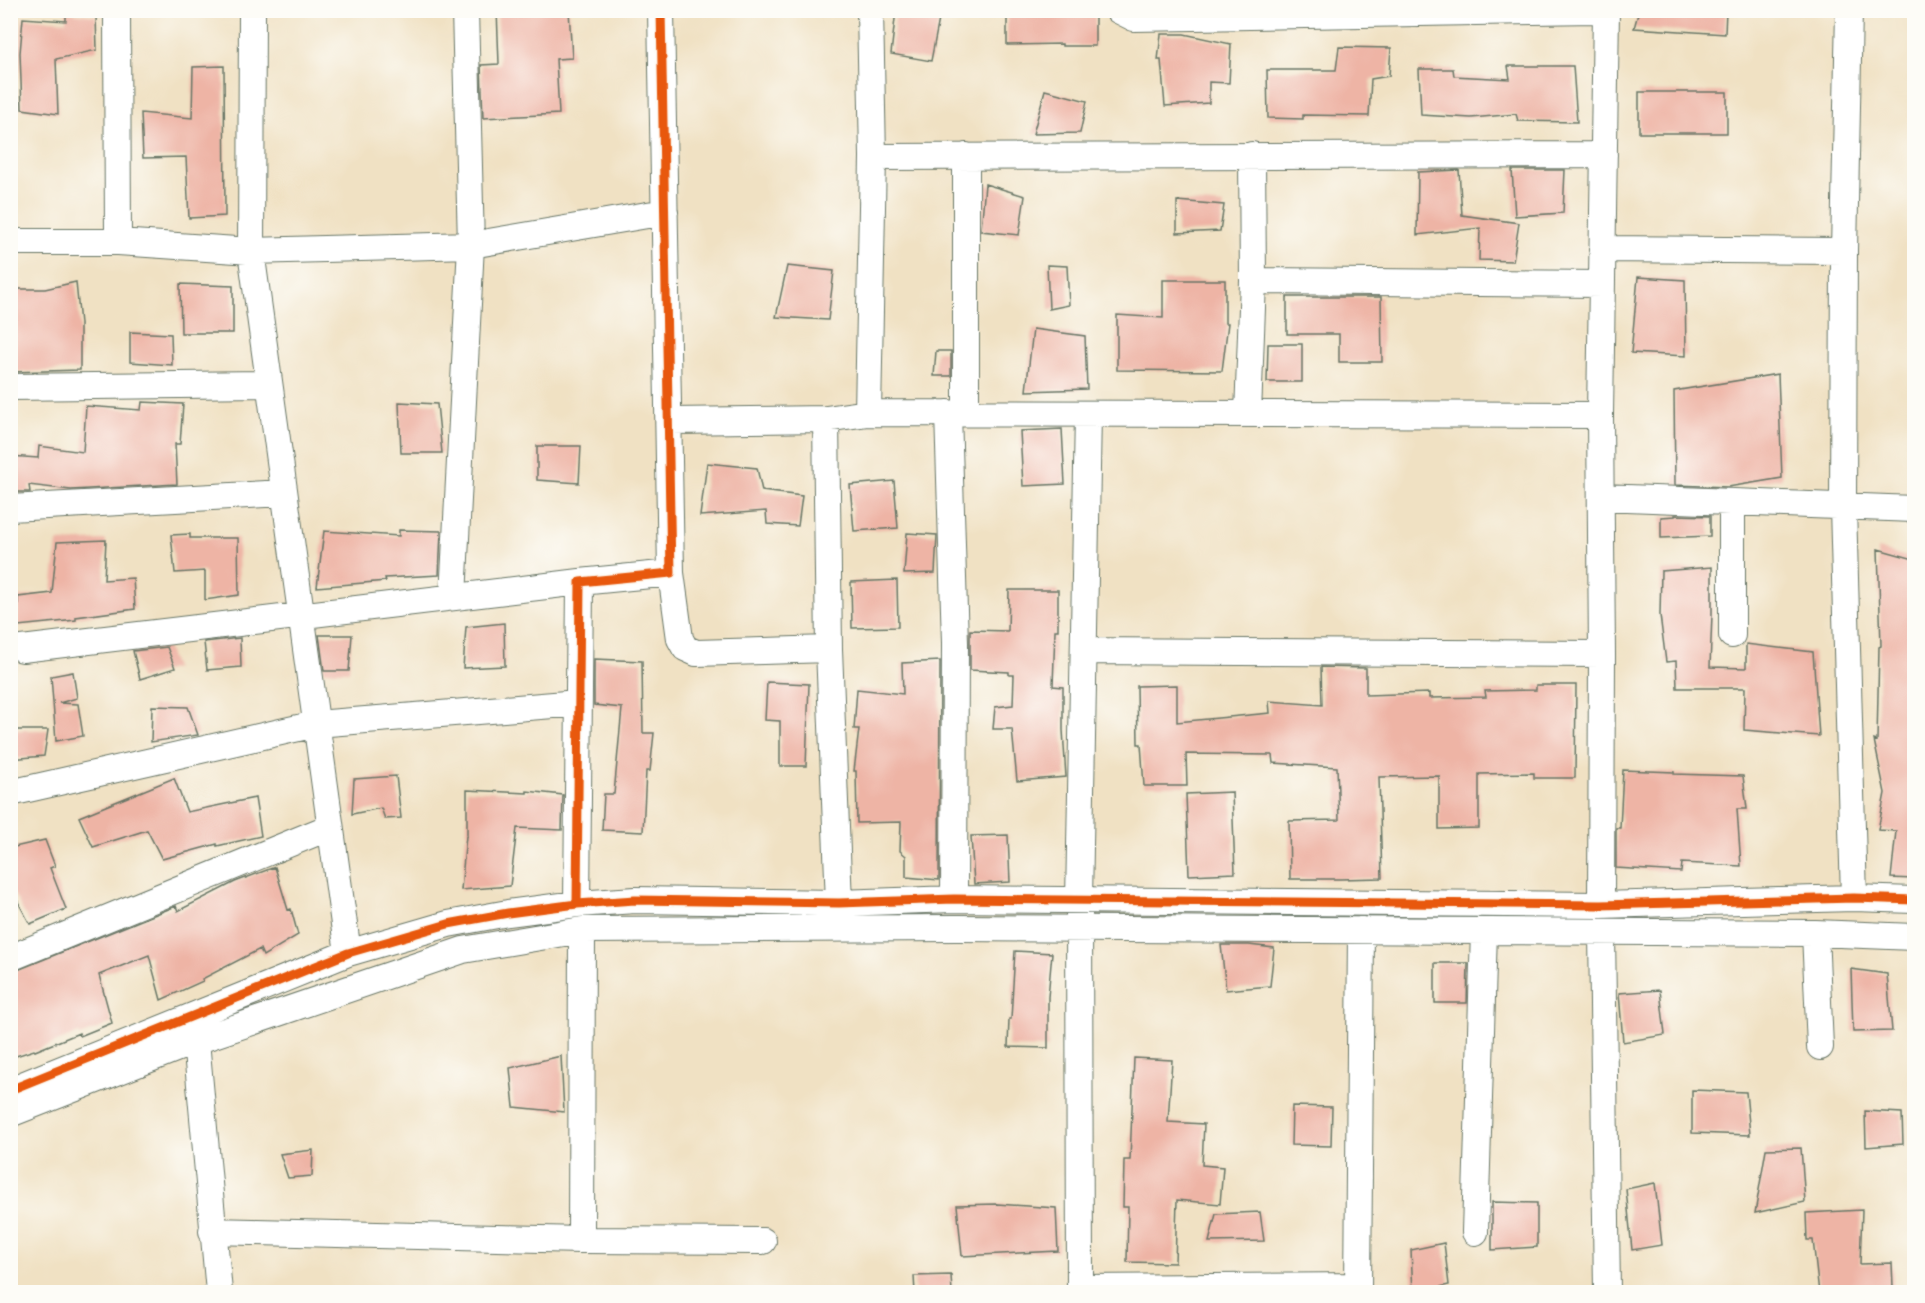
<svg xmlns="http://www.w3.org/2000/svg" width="1925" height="1303" viewBox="0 0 1925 1303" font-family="Kalam,sans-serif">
	<rect width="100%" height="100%" fill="#fdfcf7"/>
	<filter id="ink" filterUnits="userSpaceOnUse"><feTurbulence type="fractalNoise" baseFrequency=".0167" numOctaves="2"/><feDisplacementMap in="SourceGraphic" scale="12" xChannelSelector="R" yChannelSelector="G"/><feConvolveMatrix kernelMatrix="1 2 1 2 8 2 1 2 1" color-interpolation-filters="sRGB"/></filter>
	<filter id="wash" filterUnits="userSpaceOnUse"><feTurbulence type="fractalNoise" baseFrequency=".008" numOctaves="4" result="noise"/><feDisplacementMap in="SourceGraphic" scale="24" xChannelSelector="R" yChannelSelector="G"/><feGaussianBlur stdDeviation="1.35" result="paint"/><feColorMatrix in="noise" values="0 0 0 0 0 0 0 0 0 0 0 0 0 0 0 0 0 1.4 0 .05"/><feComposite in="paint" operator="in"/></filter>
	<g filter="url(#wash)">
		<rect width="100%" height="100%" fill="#f0e1c3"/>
		<g id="blocks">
			<path fill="#eeb4a5" d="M 497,10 L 569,10 L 572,58 L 556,59 L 559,114 L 483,118 L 481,65 L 499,64 Z
				M 896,10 L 940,14 L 931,61 L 891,54 Z
				M 1007,10 L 1051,10 L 1051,15 L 1095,15 L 1095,46 L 1062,46 L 1062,44 L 1007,45 Z
				M 1639,10 L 1726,10 L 1725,34 L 1634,28 Z
				M 66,12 L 96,16 L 97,50 L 56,59 L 58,114 L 22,109 L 20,53 L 23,18 L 66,21 Z
				M 1161,34 L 1184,34 L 1231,44 L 1229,83 L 1209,82 L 1209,103 L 1165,106 L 1161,60 L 1158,60 Z
				M 1339,47 L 1391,48 L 1389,76 L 1371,79 L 1369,116 L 1303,115 L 1303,119 L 1268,118 L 1267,70 L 1336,70 Z
				M 224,66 L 225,216 L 189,218 L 186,157 L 143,158 L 141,113 L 192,118 L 193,67 Z
				M 1508,66 L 1573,66 L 1577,122 L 1518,121 L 1516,114 L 1471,118 L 1421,115 L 1419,69 L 1453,69 L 1454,76 L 1510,79 Z
				M 1045,90 L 1087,101 L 1080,133 L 1033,134 Z
				M 1639,92 L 1727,92 L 1727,133 L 1639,133 Z
				M 1459,170 L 1462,215 L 1519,223 L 1513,261 L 1479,260 L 1480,228 L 1417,235 L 1418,172 Z
				M 1512,170 L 1565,170 L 1563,213 L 1515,216 Z
				M 985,184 L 1025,196 L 1019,235 L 981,231 Z
				M 1177,201 L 1224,205 L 1220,231 L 1177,233 Z
				M 1047,265 L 1067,266 L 1069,305 L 1049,309 Z
				M 787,266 L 834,271 L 828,320 L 776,317 Z
				M 1638,277 L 1685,280 L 1686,356 L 1631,353 Z
				M 1163,280 L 1225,280 L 1225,323 L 1228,323 L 1222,371 L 1117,370 L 1117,315 L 1163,318 Z
				M 76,282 L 80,324 L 80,370 L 10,372 L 10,289 L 45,289 Z
				M 180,284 L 233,286 L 233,333 L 181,333 Z
				M 1287,297 L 1381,297 L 1382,362 L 1339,362 L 1339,334 L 1287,334 Z
				M 1033,329 L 1085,336 L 1087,389 L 1026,391 Z
				M 130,332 L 171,334 L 172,365 L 130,362 Z
				M 1268,344 L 1302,344 L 1302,382 L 1267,382 Z
				M 936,351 L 951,351 L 951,376 L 934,376 Z
				M 1778,374 L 1782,478 L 1728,487 L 1675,485 L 1674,391 Z
				M 142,402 L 183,404 L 180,444 L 175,444 L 177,484 L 71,490 L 29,485 L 30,492 L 10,492 L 10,456 L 38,458 L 39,446 L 83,452 L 86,406 L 141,410 Z
				M 399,402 L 437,404 L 442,453 L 401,453 Z
				M 1062,429 L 1065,484 L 1023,486 L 1020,431 Z
				M 537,446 L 581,446 L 579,483 L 537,480 Z
				M 707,463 L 757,468 L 762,491 L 802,496 L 798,526 L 767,524 L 766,511 L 700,516 Z
				M 894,481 L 898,528 L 854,531 L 850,485 Z
				M 1675,515 L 1710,516 L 1710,536 L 1661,538 L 1661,517 L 1675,516 Z
				M 399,530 L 441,531 L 439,575 L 385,578 L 386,581 L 317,587 L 324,531 L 399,536 Z
				M 907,533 L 937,535 L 935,573 L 904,574 Z
				M 190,534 L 190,538 L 238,538 L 239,595 L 205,600 L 205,571 L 175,573 L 171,535 Z
				M 106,540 L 104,580 L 133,578 L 135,609 L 76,617 L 76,620 L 18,626 L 18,597 L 52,593 L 57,542 Z
				M 1878,549 L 1914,559 L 1914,879 L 1891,878 L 1896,831 L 1878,830 L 1885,793 L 1874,740 L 1877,741 L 1879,647 L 1881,646 Z
				M 1712,567 L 1712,614 L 1710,667 L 1746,668 L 1746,644 L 1813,652 L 1819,736 L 1744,730 L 1745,688 L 1677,688 L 1676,661 L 1666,662 L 1660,615 L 1661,571 Z
				M 897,580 L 898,627 L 852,628 L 851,582 Z
				M 1009,590 L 1058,590 L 1058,630 L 1055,630 L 1053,686 L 1063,687 L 1063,730 L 1066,777 L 1017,781 L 1012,729 L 993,729 L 995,707 L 1013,705 L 1014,675 L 1009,675 L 1009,672 L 970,670 L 970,630 L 1008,631 Z
				M 504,623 L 505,666 L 463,668 L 466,627 Z
				M 319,635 L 352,635 L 349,671 L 324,671 Z
				M 240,638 L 241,667 L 207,670 L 204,642 Z
				M 167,647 L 175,668 L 140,679 L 133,651 Z
				M 594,659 L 642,661 L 643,733 L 654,733 L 650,771 L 646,771 L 643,832 L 602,830 L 604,794 L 614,794 L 622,708 L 594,705 Z
				M 940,661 L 939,880 L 906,877 L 906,856 L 900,851 L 901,822 L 857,823 L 856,771 L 854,771 L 859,729 L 854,729 L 857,689 L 903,694 L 902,663 Z
				M 1321,667 L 1366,668 L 1366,695 L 1429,693 L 1429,698 L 1486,697 L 1485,691 L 1536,690 L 1536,685 L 1576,685 L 1575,778 L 1534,778 L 1534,773 L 1479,774 L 1479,828 L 1439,829 L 1439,776 L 1379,777 L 1382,878 L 1340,879 L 1290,879 L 1289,821 L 1339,820 L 1337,767 L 1273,763 L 1272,755 L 1186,754 L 1187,786 L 1144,786 L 1141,744 L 1138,744 L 1137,686 L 1177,685 L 1177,722 L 1270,713 L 1269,701 L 1322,705 Z
				M 73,672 L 77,698 L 59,703 L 78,704 L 83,736 L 56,741 L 51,676 Z
				M 767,682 L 809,684 L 806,766 L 780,766 L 780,721 L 765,720 Z
				M 152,706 L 188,707 L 198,735 L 151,742 Z
				M 10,730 L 48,730 L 44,756 L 10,759 Z
				M 1623,770 L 1674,772 L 1674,774 L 1743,776 L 1747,809 L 1737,809 L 1741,866 L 1682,863 L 1681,872 L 1616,868 L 1616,828 L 1620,828 Z
				M 396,776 L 401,818 L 385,819 L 381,808 L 352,814 L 354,779 Z
				M 174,778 L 187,812 L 255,798 L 261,836 L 217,846 L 217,844 L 162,859 L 147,830 L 93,847 L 79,817 Z
				M 467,790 L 527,793 L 527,791 L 563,795 L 562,830 L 517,828 L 510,886 L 461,890 L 466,836 L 467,836 Z
				M 1232,792 L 1235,873 L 1189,875 L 1186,794 Z
				M 1008,835 L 1010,882 L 974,884 L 971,836 Z
				M 45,840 L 55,866 L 50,868 L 66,909 L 30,924 L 10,887 L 10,848 Z
				M 275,867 L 288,910 L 291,909 L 298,935 L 263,956 L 260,949 L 202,979 L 203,981 L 161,1000 L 149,955 L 99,975 L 112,1023 L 80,1036 L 79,1033 L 35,1051 L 34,1050 L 10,1058 L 10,973 L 176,906 L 178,911 L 235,882 Z
				M 1221,945 L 1249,945 L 1274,948 L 1270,986 L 1226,990 Z
				M 1015,951 L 1052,953 L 1048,997 L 1048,1048 L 1008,1047 L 1009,1019 L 1011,1019 Z
				M 1435,963 L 1468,963 L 1467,1003 L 1435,1003 Z
				M 1851,969 L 1887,974 L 1892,1031 L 1853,1032 Z
				M 1660,990 L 1665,1035 L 1623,1042 L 1619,993 Z
				M 561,1056 L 564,1112 L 514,1107 L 510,1068 Z
				M 1134,1058 L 1172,1060 L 1168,1122 L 1204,1124 L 1202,1165 L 1223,1167 L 1220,1204 L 1177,1200 L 1175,1263 L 1127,1262 L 1128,1207 L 1123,1207 L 1124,1160 L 1130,1160 Z
				M 1692,1090 L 1746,1092 L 1750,1135 L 1692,1133 Z
				M 1292,1106 L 1332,1107 L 1331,1146 L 1291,1145 Z
				M 1865,1111 L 1902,1113 L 1903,1144 L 1866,1147 Z
				M 1801,1148 L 1805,1202 L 1755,1213 L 1766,1149 Z
				M 313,1150 L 312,1176 L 288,1178 L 280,1154 Z
				M 1655,1183 L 1662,1245 L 1632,1250 L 1626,1189 Z
				M 1492,1202 L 1537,1203 L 1537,1247 L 1492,1250 Z
				M 997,1204 L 1056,1208 L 1058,1251 L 962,1256 L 957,1205 Z
				M 1862,1210 L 1860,1264 L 1892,1263 L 1893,1287 L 1819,1293 L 1813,1240 L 1807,1240 L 1806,1213 Z
				M 1260,1212 L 1264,1241 L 1209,1242 L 1216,1214 Z
				M 1444,1243 L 1449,1285 L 1413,1293 L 1411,1250 Z
				M 951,1275 L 952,1293 L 915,1293 L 914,1276 Z"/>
		</g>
	</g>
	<g filter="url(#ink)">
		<use href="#blocks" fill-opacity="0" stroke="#687666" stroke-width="1.5"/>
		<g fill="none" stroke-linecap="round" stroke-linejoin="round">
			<defs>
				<path id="minor" d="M 117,10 L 118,242
					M 252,10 L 251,251 L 348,953
					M 1118,10 L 1134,18 L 1595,10
					M 1849,10 L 1844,251 L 1843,507 L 1854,898
					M 966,156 L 966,413
					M 873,157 L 1604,155
					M 10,242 L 118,242 L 251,251 L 471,245 L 665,212
					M 1602,249 L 1844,251
					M 1253,281 L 1602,284
					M 10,387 L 269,384
					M 868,413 L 873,157 L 870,10
					M 948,413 L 955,643 L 954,899
					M 1248,414 L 1253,281 L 1252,155
					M 826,419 L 829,649 L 839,903
					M 670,421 L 826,419 L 868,413 L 1600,415
					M 1601,497 L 1914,509
					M 10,508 L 284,493
					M 671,573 L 680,639 L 685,648 L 696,653 L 829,649
					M 453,597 L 471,245 L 465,10
					M 1732,635 L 1732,502
					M 22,649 L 580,582
					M 1084,651 L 1602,654
					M 10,793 L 316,724 L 578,703
					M 577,904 L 580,582 L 671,573 L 661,10
					M 1601,905 L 1602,654 L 1600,415 L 1606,10
					M 1602,932 L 1607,1292
					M 1815,933 L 1820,1047
					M 10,958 L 330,827
					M 196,1041 L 219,1292
					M 10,1090 L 348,953 L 448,924 L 508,913 L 577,904 L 635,900 L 839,903 L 954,899 L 1601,905 L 1854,898 L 1914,900
					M 10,1114 L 196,1041 L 463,950 L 582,930 L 957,928 L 1815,933 L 1914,937
					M 212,1231 L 581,1240 L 763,1241
					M 1475,1232 L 1484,931
					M 581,1240 L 582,930
					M 1080,1288 L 1358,1286
					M 1080,1292 L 1079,900 L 1088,414
					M 1358,1292 L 1361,930"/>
			</defs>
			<use href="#minor" stroke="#687666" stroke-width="28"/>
			<use href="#minor" stroke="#fff" stroke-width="26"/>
			<defs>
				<path id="cycleway" d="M 577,904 L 580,582 L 671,573 L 661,10
					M 10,1090 L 348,953 L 448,924 L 508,913 L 577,904 L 635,900 L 839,903 L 954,899 L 1601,905 L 1854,898 L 1914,900"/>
			</defs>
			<use href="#cycleway" stroke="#fdfcf7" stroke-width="13"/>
			<use href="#cycleway" stroke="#e8590c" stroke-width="9"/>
		</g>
	</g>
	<rect width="1925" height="1303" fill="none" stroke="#fdfcf7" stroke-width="36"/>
</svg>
